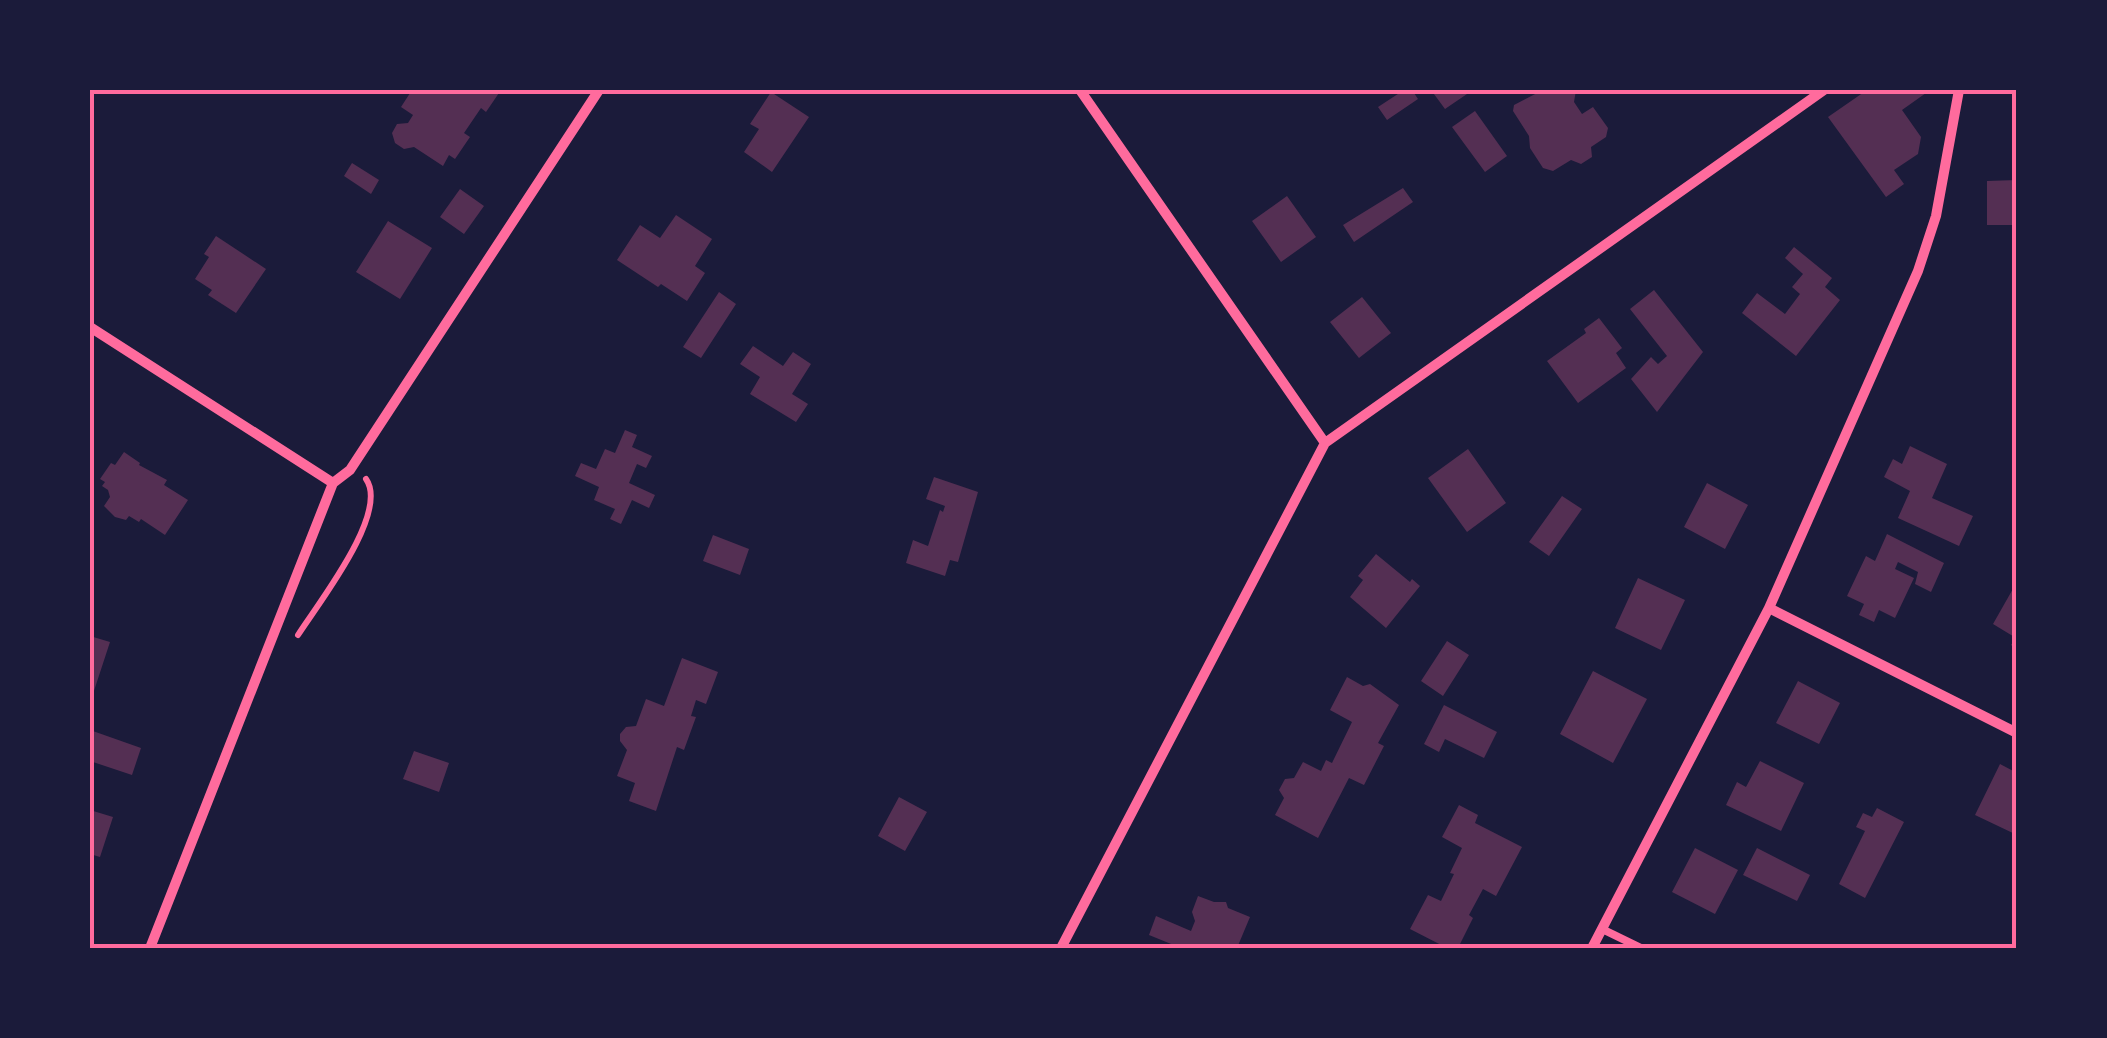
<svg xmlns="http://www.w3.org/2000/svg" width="2107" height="1038" viewBox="0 0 2107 1038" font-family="'Golos Text',sans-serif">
	<rect width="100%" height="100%" fill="#1b1b3a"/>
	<path fill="#542f53" d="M 412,90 L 501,90 L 486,112 L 481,108 L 464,133 L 470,137 L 455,159 L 449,155 L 443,166 L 414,147 L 404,149 L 395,143 L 392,133 L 397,124 L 408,123 L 413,115 L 401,107 Z
		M 1404,90 L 1412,90 L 1418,99 L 1387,120 L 1378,107 Z
		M 1431,90 L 1465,90 L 1467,94 L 1445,109 Z
		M 1543,90 L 1576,90 L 1574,102 L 1582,114 L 1593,107 L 1608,128 L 1606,137 L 1591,147 L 1592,157 L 1581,164 L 1571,160 L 1553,171 L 1543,168 L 1530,148 L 1529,136 L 1513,111 L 1514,105 Z
		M 1867,90 L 1923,90 L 1926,93 L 1902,110 L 1921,137 L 1918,154 L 1894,170 L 1904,184 L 1886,197 L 1828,117 Z
		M 771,92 L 809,117 L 772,172 L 744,152 L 759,129 L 750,124 Z
		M 1475,111 L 1507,156 L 1485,172 L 1452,127 Z
		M 352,163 L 379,180 L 371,194 L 344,176 Z
		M 2017,180 L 2017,225 L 1987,225 L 1987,181 Z
		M 1403,188 L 1413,202 L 1354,242 L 1343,225 Z
		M 460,189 L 484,206 L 464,234 L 440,217 Z
		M 1287,196 L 1316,237 L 1281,262 L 1252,221 Z
		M 676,215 L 712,239 L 695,266 L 705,273 L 687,301 L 661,284 L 658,287 L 617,260 L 640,225 L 660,238 Z
		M 388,221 L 432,248 L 400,299 L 356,272 Z
		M 216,236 L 266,269 L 236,313 L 208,295 L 212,290 L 195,279 L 209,257 L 204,254 Z
		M 1794,247 L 1832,278 L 1825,287 L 1840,300 L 1796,356 L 1742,313 L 1757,293 L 1785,314 L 1800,294 L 1792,287 L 1803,274 L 1785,258 Z
		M 1654,290 L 1703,352 L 1657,412 L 1631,379 L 1651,357 L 1658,364 L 1667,356 L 1630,309 Z
		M 719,292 L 736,304 L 701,358 L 683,347 Z
		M 1362,297 L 1391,333 L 1359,358 L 1330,322 Z
		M 1599,318 L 1622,348 L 1616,353 L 1626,368 L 1578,403 L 1547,361 L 1586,333 L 1584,329 Z
		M 753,346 L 783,366 L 793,352 L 811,364 L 792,394 L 808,404 L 796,422 L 750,394 L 760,377 L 740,364 Z
		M 625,430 L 637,435 L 632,447 L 652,456 L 646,468 L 637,464 L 629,483 L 655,495 L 649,508 L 632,500 L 621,524 L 610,519 L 615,509 L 594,500 L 599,487 L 575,476 L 581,463 L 596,469 L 605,449 L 615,453 Z
		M 1910,446 L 1947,464 L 1932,498 L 1973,516 L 1959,546 L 1898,518 L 1910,491 L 1884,477 L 1893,459 L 1902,464 Z
		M 1468,449 L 1506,503 L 1467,532 L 1428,478 Z
		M 124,452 L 140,463 L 139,465 L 167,480 L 164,485 L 188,500 L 165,535 L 141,519 L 139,522 L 129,516 L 126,520 L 115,517 L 104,506 L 110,497 L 108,490 L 102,486 L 105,482 L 100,479 L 111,463 L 115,465 Z
		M 934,477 L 978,492 L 958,562 L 950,560 L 945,576 L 906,563 L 913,540 L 928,546 L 940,510 L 943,512 L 945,506 L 926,499 Z
		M 1707,483 L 1748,505 L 1725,549 L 1684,527 Z
		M 1562,496 L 1582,509 L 1549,556 L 1529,542 Z
		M 1887,534 L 1944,563 L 1931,592 L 1915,584 L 1918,572 L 1898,562 L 1895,569 L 1914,578 L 1895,618 L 1879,610 L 1874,622 L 1859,615 L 1864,604 L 1847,596 L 1866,556 L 1875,561 Z
		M 713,535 L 749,549 L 740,575 L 703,561 Z
		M 1376,554 L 1410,582 L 1412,579 L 1420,586 L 1386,628 L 1350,597 L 1363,580 L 1358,576 Z
		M 1638,578 L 1685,600 L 1661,650 L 1615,628 Z
		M 2014,587 L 2017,589 L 2017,649 L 2011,645 L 2016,638 L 1993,624 Z
		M 90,636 L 110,642 L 91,700 L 90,699 Z
		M 1447,641 L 1469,655 L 1443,696 L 1421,681 Z
		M 682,658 L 718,672 L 706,704 L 696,700 L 691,716 L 696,717 L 684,750 L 677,747 L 656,811 L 629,801 L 635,783 L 617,776 L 627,750 L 620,741 L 620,734 L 626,727 L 636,726 L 646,699 L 664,706 Z
		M 1593,671 L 1647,699 L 1613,763 L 1560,734 Z
		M 1347,677 L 1363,686 L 1370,684 L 1399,705 L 1378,743 L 1384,746 L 1364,785 L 1349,778 L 1318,838 L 1275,815 L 1284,798 L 1279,790 L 1285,779 L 1294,778 L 1303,762 L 1321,771 L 1326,760 L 1332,763 L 1352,722 L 1330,710 Z
		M 1798,681 L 1840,703 L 1819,744 L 1776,723 Z
		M 1444,705 L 1497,732 L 1484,758 L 1445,739 L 1439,752 L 1424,744 Z
		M 90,730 L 141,748 L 132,775 L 90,761 Z
		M 414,751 L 449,763 L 439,792 L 403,779 Z
		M 1760,761 L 1804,783 L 1781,831 L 1726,805 L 1737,782 L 1746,787 Z
		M 2000,764 L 2017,773 L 2017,835 L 1975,815 Z
		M 899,797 L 927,812 L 905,851 L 878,836 Z
		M 1459,805 L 1478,815 L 1475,823 L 1522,847 L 1496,896 L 1483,889 L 1469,915 L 1473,918 L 1458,948 L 1447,948 L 1410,929 L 1428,895 L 1441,901 L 1454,874 L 1450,873 L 1462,848 L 1442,837 Z
		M 1877,808 L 1904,822 L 1865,898 L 1839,884 L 1865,831 L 1856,827 L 1863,813 L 1872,817 Z
		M 90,810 L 113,817 L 100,857 L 90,854 Z
		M 1695,848 L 1738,870 L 1715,914 L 1672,892 Z
		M 1757,848 L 1810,875 L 1797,901 L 1743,875 Z
		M 1198,896 L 1214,902 L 1226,902 L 1228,908 L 1250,917 L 1237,948 L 1181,948 L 1149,935 L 1156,916 L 1191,931 L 1195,921 L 1192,912 Z"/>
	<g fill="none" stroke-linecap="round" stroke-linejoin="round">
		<path stroke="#ff6b9d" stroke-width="6" d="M 298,635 C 317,605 390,513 366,479"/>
		<path stroke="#ff6b9d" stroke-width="8" d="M 1602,929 L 1641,948"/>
		<path stroke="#ff6b9d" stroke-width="10" d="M 1080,90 L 1325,443
			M 90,327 L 333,483
			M 333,483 L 350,470 L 599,90
			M 1769,608 L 2017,733
			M 150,948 L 333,483
			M 1061,948 L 1325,443 L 1824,90
			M 1592,948 L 1769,608 L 1918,271 L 1936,216 L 1959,90"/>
	</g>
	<rect width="2107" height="1038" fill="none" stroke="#1b1b3a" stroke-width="185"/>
	<rect x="92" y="92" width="1922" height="854" fill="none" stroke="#ff6b9d" stroke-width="4"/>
</svg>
